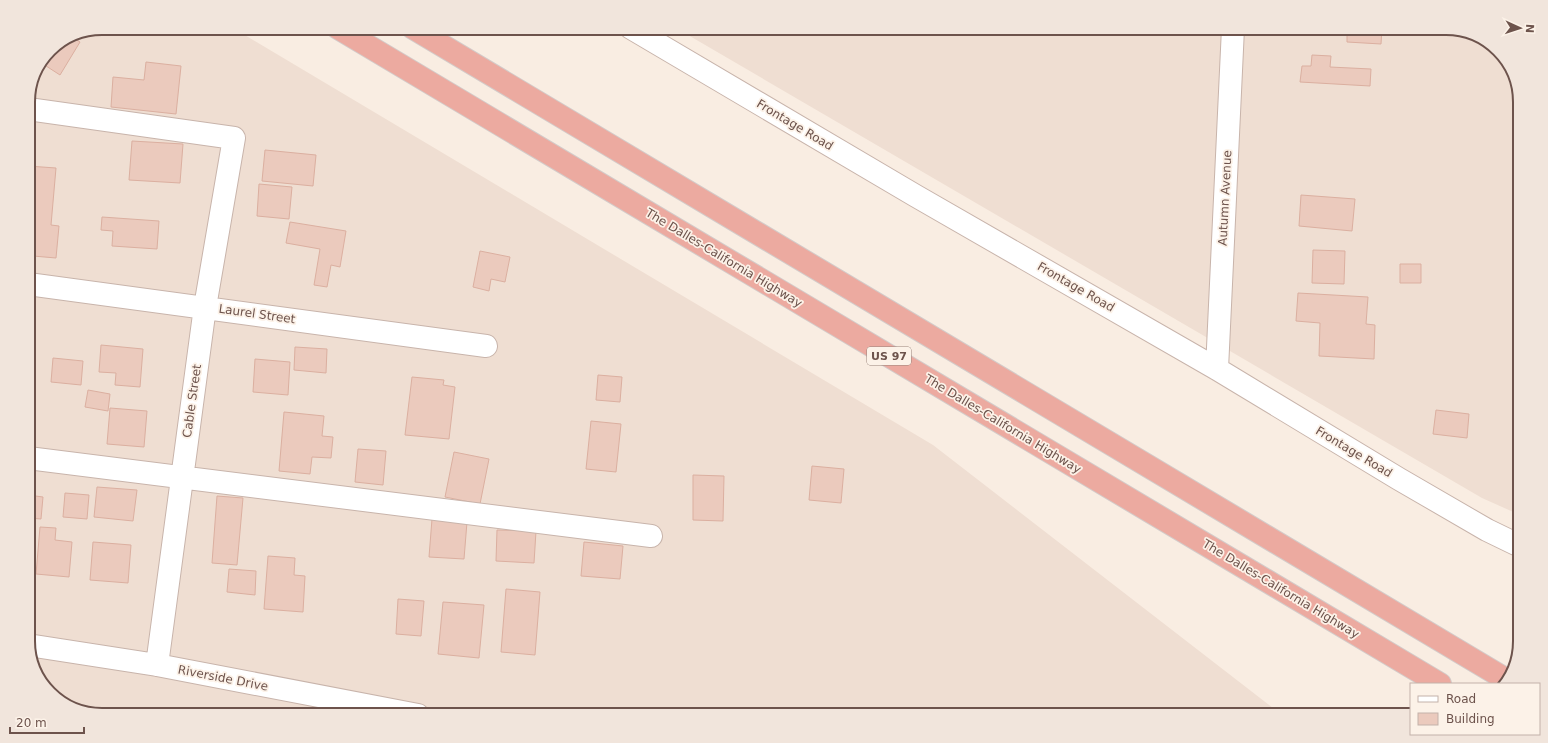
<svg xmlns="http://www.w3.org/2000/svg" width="1548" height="743" viewBox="0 0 1548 743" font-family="'DejaVu Sans',sans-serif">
	<rect width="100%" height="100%" fill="#f9ede2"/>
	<path fill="#efded2" d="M 102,28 L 233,28 L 933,445 L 1282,715 L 102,715 L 70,707 L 41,682 L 28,646 L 28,98 L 50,50 L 74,34 Z
		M 676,28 L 1446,28 L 1478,36 L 1507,61 L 1520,98 L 1520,515 L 1482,498 Z"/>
	<path fill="#ebcabd" stroke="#dbafa0" d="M 1347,28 L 1382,28 L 1381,44 L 1347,42 Z
		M 71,36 L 80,42 L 60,75 L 43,64 L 50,50 Z
		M 1312,55 L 1331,56 L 1330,67 L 1371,69 L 1370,86 L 1300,82 L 1302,66 L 1311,66 Z
		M 146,62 L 181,66 L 176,114 L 111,107 L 113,77 L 144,80 Z
		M 132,141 L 183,144 L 180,183 L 129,180 Z
		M 265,150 L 316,155 L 313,186 L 262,181 Z
		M 28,166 L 56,168 L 51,225 L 59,226 L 56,258 L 33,256 L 35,233 L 28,232 Z
		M 259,184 L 292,187 L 289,219 L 257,216 Z
		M 1301,195 L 1355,199 L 1352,231 L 1299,226 Z
		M 102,217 L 159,221 L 157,249 L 112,246 L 113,231 L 101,230 Z
		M 290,222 L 346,231 L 340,267 L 331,265 L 327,287 L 314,285 L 320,249 L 286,243 Z
		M 1313,250 L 1345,251 L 1344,284 L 1312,283 Z
		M 480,251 L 510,257 L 505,282 L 491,279 L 489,291 L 473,287 Z
		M 1400,264 L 1421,264 L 1421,283 L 1400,283 Z
		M 1298,293 L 1368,297 L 1366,324 L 1375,325 L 1374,359 L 1319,356 L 1320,323 L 1296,321 Z
		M 101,345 L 143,349 L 140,387 L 115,385 L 116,373 L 99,372 Z
		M 295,347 L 327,349 L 326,373 L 294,370 Z
		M 53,358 L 83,361 L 81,385 L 51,382 Z
		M 255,359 L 290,362 L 288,395 L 253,392 Z
		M 598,375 L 622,377 L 620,402 L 596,400 Z
		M 412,377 L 444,380 L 443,385 L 455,387 L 449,439 L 405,435 Z
		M 88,390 L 110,394 L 108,411 L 85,407 Z
		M 110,408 L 147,411 L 144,447 L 107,444 Z
		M 1436,410 L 1469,414 L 1467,438 L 1433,434 Z
		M 284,412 L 324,416 L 322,436 L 333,437 L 331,458 L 312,457 L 310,474 L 279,471 Z
		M 591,421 L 621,424 L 616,472 L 586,469 Z
		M 358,449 L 386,451 L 383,485 L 355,482 Z
		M 454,452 L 489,459 L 480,504 L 445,497 Z
		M 812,466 L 844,469 L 841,503 L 809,500 Z
		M 693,475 L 724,476 L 723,521 L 693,520 Z
		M 97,487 L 137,490 L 133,521 L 94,517 Z
		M 65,493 L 89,495 L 87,519 L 63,517 Z
		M 28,495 L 43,497 L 41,519 L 29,518 L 28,532 Z
		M 217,496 L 243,498 L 237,565 L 212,563 Z
		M 432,519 L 467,522 L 464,559 L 429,557 Z
		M 40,527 L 56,528 L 55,540 L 72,542 L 69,577 L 36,574 Z
		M 497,530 L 536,531 L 534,563 L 496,561 Z
		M 93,542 L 131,545 L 128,583 L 90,580 Z
		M 584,542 L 623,546 L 620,579 L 581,576 Z
		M 268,556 L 295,558 L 294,575 L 305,576 L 303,612 L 264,609 Z
		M 229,569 L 256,571 L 255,595 L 227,592 Z
		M 506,589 L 540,592 L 535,655 L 501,652 Z
		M 398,599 L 424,601 L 421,636 L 396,634 Z
		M 443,602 L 484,605 L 479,658 L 438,654 Z
		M 105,711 L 128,715 L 105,715 Z"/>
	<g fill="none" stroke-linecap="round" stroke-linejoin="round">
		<defs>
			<path id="minor" d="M 631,28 L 916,196 L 1217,369 L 1399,479 L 1487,530 L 1520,546
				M 28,109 L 234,138 L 205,307 L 157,665
				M 28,284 L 486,346
				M 1217,369 L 1233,28
				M 28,458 L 651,536
				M 28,645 L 157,665 L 418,715"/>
			<path id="highway" d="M 338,28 L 1440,684
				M 413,28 L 1507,680"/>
		</defs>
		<use href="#minor" stroke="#c8b4ab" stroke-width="24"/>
		<use href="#highway" stroke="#d3cbc9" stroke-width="24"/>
		<use href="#minor" stroke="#fff" stroke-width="22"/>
		<use href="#highway" stroke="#ecaaa0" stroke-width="22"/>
	</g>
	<g text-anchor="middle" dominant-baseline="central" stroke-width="3.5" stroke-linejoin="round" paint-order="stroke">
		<rect fill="#fcf2e8" stroke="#98837b" stroke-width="1" x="867" y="347" width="44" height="18" rx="3"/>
		<g font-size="11" font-weight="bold" fill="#6d534c">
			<text x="889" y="356">US 97</text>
		</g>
		<g font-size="12" fill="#6d534c" stroke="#fcf2e8">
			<text transform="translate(795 125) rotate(31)">Frontage Road</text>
			<text transform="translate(1225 198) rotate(-87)">Autumn Avenue</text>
			<text transform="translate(724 258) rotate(31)">The Dalles-California Highway</text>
			<text transform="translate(1076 287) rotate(30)">Frontage Road</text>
			<text transform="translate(257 314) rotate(8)">Laurel Street</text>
			<text transform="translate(192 401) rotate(-82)">Cable Street</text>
			<text transform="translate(1003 424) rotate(31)">The Dalles-California Highway</text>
			<text transform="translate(1354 452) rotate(31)">Frontage Road</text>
			<text transform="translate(1281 589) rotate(31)">The Dalles-California Highway</text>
			<text transform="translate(223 678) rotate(11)">Riverside Drive</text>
		</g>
	</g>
	<path d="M0 0H1548V743H0ZM102 35H1446A67 67 0 0 1 1513 102V641A67 67 0 0 1 1446 708H102A67 67 0 0 1 35 641V102A67 67 0 0 1 102 35Z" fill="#f1e5dc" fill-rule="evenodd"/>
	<path fill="none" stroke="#6d534c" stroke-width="2" d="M102 35H1446A67 67 0 0 1 1513 102V641A67 67 0 0 1 1446 708H102A67 67 0 0 1 35 641V102A67 67 0 0 1 102 35Z"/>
	<rect x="1410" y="683" width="130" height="52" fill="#fcf2e8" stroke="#c3b2aa"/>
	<rect x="1418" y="696" width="20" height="6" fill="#ffffff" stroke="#c3b2aa"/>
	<text x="1446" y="703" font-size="12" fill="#6d534c">Road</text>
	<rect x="1418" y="713" width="20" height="12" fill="#ebcabd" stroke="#c3b2aa"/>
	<text x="1446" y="723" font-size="12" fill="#6d534c">Building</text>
	<g transform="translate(1520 28) rotate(93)" stroke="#fcf2e8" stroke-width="3" paint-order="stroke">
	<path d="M0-3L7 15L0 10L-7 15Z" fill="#6d534c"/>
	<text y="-6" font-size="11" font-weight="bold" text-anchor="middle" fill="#6d534c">N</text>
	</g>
	<path d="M10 727v6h74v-6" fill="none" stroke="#6d534c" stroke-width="2"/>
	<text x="16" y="727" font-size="12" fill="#6d534c" stroke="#fcf2e8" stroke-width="3" paint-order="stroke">20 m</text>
</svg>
